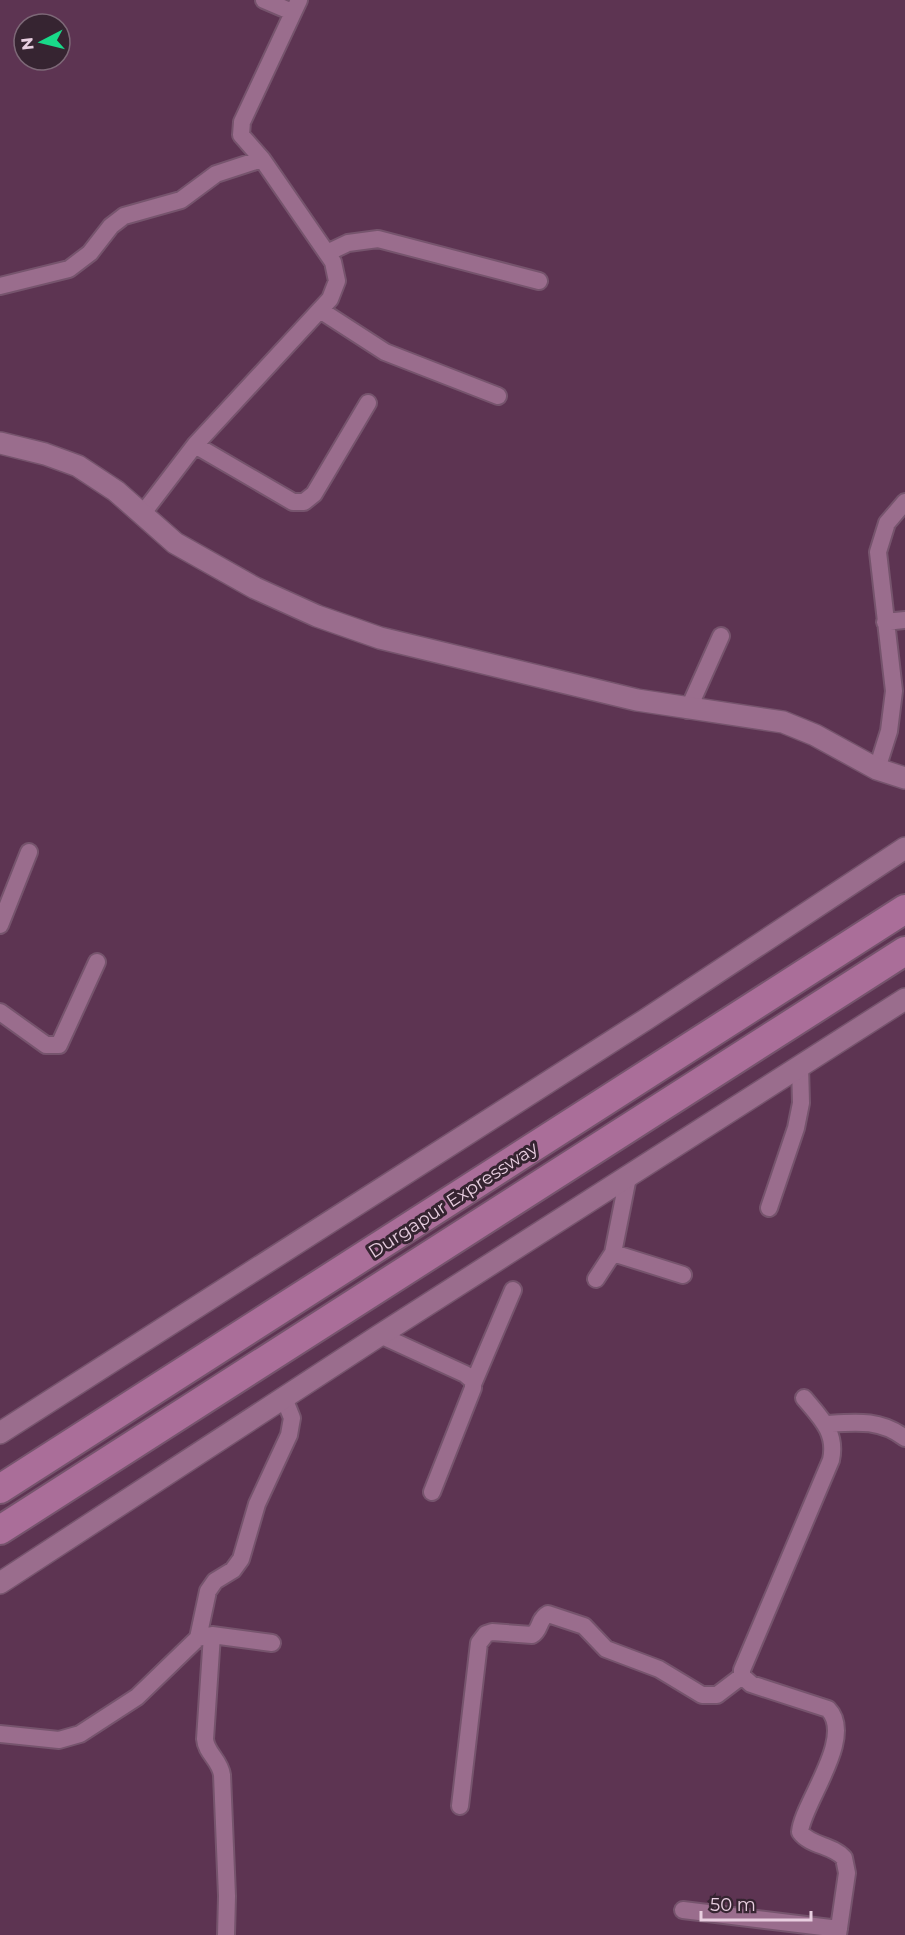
<svg xmlns="http://www.w3.org/2000/svg" width="905" height="1935" viewBox="0 0 905 1935" font-family="Montserrat,sans-serif">
	<rect width="100%" height="100%" fill="#5d3452"/>
	<g fill="none" stroke-linecap="round" stroke-linejoin="round">
		<defs>
			<path id="minor" d="M 264,0 L 292,12
				M 327,253 L 348,243 L 378,239 L 539,281
				M 0,286 L 69,269 L 90,253 L 111,226 L 124,216 L 181,200 L 216,174 L 262,159
				M 320,310 L 385,352 L 498,396
				M 195,445 L 293,502 L 304,502 L 314,494 L 368,403
				M 143,513 L 195,445 L 330,299 L 337,281 L 333,262 L 262,159 L 241,135 L 242,122 L 299,0
				M 885,622 L 905,620
				M 688,710 L 721,636
				M 877,769 L 889,731 L 894,691 L 878,552 L 887,523 L 905,502
				M 0,925 L 29,852
				M 0,1012 L 46,1045 L 59,1045 L 97,962
				M 769,1208 L 796,1128 L 801,1103 L 800,1065
				M 613,1253 L 683,1275
				M 596,1279 L 613,1253 L 628,1177
				M 380,1335 L 465,1374 L 473,1381 L 473,1388 L 432,1492
				M 473,1384 L 513,1290
				M 804,1398 C 821,1418 837,1433 831,1460 L 742,1670 L 742,1676 L 751,1684 L 828,1709 C 856,1737 802,1804 800,1832 C 810,1846 833,1845 844,1858 L 847,1873 L 838,1935
				M 826,1424 C 856,1422 880,1419 905,1438
				M 212,1635 L 205,1739 C 206,1753 220,1760 222,1775 L 227,1896 L 226,1935
				M 198,1638 L 208,1591 L 215,1581 L 233,1570 L 241,1559 L 257,1504 L 289,1435 L 292,1418 L 284,1398
				M 0,1734 L 59,1740 L 80,1734 L 137,1697 L 198,1638 L 212,1635 L 272,1643
				M 460,1806 L 479,1643 L 486,1634 L 492,1632 L 532,1635 C 541,1630 538,1619 548,1614 L 584,1626 L 606,1649 L 659,1669 L 702,1695 L 717,1695 L 742,1676
				M 683,1910 L 839,1929"/>
			<path id="tertiary" d="M 0,443 L 45,454 L 78,466 L 116,491 L 175,543 L 255,588 L 317,616 L 380,638 L 637,700 L 783,722 L 815,735 L 877,769 L 905,778
				M 0,1433 L 645,1020 L 905,848
				M 0,1583 L 380,1335 L 905,999"/>
			<path id="trunk" d="M 0,1489 L 905,909
				M 0,1530 L 905,951"/>
		</defs>
		<use href="#minor" stroke="#76546d" stroke-width="20"/>
		<use href="#tertiary" stroke="#76546d" stroke-width="24"/>
		<use href="#trunk" stroke="#76546d" stroke-width="32"/>
		<use href="#minor" stroke="#9a6d8d" stroke-width="16"/>
		<use href="#tertiary" stroke="#9a6d8d" stroke-width="21"/>
		<use href="#trunk" stroke="#aa6e99" stroke-width="28"/>
	</g>
	<g text-anchor="middle" dominant-baseline="central" stroke-width="6" stroke-linejoin="round" paint-order="stroke">
		<g font-size="18" fill="#e8cee0" stroke="#362431">
			<text transform="translate(453 1200) rotate(-33)">Durgapur Expressway</text>
		</g>
	</g>
	<g transform="translate(42 42) rotate(263)"><circle r="28" fill="#362431" stroke="#7d6877" stroke-width="1.5"/>
	<path d="M0-4.5L10 22L0 15L-10 22Z" fill="#19d989"/>
	<text y="-9" font-size="16" font-weight="bold" text-anchor="middle" fill="#e8cee0">N</text>
	</g>
	<path d="M701 1911v9h110v-9" fill="none" stroke="#e8cee0" stroke-width="3"/>
	<text x="710" y="1911" font-size="18" fill="#e8cee0" stroke="#362431" stroke-width="4.5" paint-order="stroke">50 m</text>
</svg>
